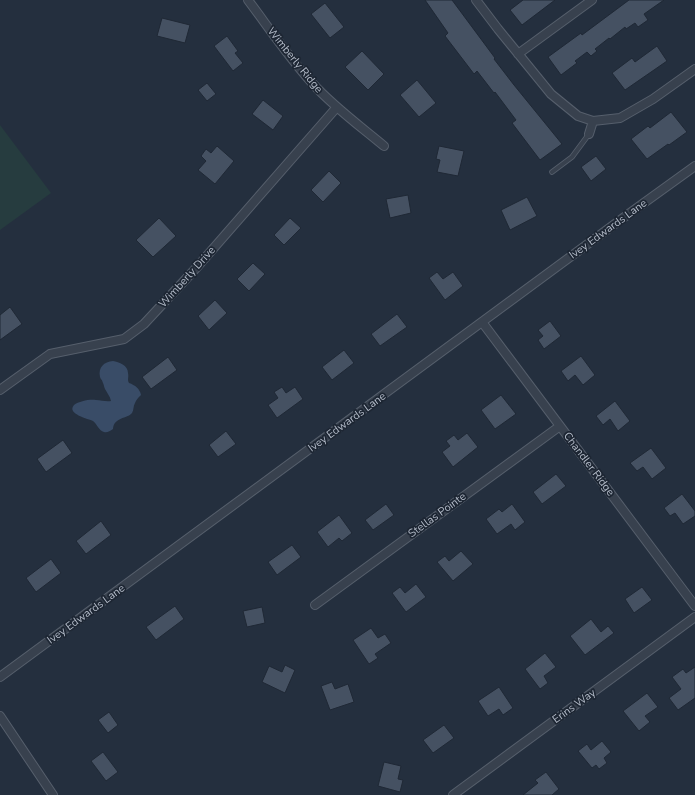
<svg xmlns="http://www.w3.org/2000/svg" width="695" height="795" viewBox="0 0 695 795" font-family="'Nunito Sans',sans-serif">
	<rect width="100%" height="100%" fill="#242f3e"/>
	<path fill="#263c3f" d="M 0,125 L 51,193 L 0,230 Z"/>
	<path fill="#394c67" d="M 113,361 C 119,362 128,365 128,373 C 129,378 127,379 129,383 C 135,385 140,389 141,395 C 138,398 136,400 135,403 C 133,406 134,410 132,413 C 127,419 114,417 113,429 C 110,431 107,433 104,432 C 99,431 97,424 93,421 C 89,419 66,414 74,405 C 79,401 90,399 96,400 C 101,400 106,402 111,401 C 110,396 107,393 105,389 C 104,387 104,385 103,383 C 101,377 102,382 100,377 C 98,367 104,362 113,361 Z"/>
	<path fill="#455162" stroke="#1f2835" d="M 425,0 L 452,0 L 495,58 L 494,59 L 514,85 L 562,144 L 540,160 L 512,123 L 516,120 L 495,92 L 494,93 L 477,71 L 474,74 L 445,36 L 448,33 Z
		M 523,0 L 555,0 L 522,25 L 510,10 Z
		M 629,0 L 664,0 L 644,14 L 648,20 L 638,27 L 635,23 L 626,29 L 625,27 L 610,39 L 609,38 L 595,49 L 597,51 L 591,56 L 587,52 L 575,61 L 577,63 L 561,75 L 548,57 L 581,33 L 582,35 Z
		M 325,3 L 344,27 L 330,38 L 311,14 Z
		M 162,18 L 190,25 L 185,43 L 157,36 Z
		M 227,36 L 238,51 L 235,53 L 243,63 L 233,71 L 214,46 Z
		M 657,46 L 667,61 L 625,90 L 612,73 L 632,58 L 635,62 Z
		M 362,51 L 384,74 L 368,90 L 345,67 Z
		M 417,80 L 436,103 L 419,117 L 400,95 Z
		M 207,83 L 216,94 L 207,101 L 198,90 Z
		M 263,100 L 283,116 L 273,130 L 252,114 Z
		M 671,112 L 687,132 L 669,145 L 668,144 L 647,159 L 631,139 L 648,126 L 650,128 Z
		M 217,146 L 234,161 L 215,184 L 198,170 L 206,161 L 201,156 L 206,149 L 211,153 Z
		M 439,146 L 464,151 L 458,176 L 437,172 L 440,160 L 436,159 Z
		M 596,156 L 606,169 L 591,181 L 581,167 Z
		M 329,171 L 341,183 L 323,202 L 311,190 Z
		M 408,195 L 411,213 L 390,218 L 386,199 Z
		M 527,197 L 537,216 L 510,230 L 501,210 Z
		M 159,218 L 176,236 L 153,257 L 136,240 Z
		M 290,218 L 301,228 L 284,245 L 274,235 Z
		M 253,263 L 265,274 L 249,291 L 237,279 Z
		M 437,272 L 443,279 L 453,272 L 463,286 L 445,300 L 429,278 Z
		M 215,300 L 227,313 L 209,330 L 198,316 Z
		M 10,307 L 22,324 L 0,340 L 0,315 Z
		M 397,314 L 407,327 L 380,346 L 371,334 Z
		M 550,321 L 561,336 L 544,349 L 538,340 L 543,336 L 538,330 Z
		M 344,350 L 354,363 L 332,380 L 322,367 Z
		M 581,356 L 595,375 L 583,385 L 575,375 L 568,381 L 561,371 Z
		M 168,357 L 177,370 L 151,389 L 142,377 Z
		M 282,387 L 286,393 L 295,387 L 303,399 L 277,418 L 268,405 L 278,398 L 274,392 Z
		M 501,395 L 516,414 L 495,429 L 481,410 Z
		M 615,401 L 630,421 L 618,431 L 610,419 L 603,425 L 596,416 Z
		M 226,431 L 236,444 L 218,457 L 209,445 Z
		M 467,433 L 478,447 L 453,467 L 442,452 L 450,446 L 446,441 L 454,435 L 458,440 Z
		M 63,440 L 72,453 L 46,472 L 37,459 Z
		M 651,448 L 666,468 L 652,479 L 643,467 L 637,471 L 630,463 Z
		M 556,474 L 566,486 L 542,504 L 533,492 Z
		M 682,494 L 695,511 L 695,516 L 683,524 L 675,513 L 670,516 L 664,508 Z
		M 386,504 L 394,515 L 373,530 L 365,520 Z
		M 512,504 L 525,522 L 515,530 L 511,524 L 497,534 L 486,519 L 499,509 L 502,512 Z
		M 339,515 L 352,533 L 342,541 L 339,538 L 328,547 L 317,532 Z
		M 101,521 L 111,535 L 86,554 L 76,541 Z
		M 292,545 L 301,557 L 277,575 L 268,562 Z
		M 461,551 L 473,564 L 453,581 L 437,562 L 445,556 L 449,561 Z
		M 51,559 L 61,573 L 36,592 L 26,578 Z
		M 416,584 L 426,597 L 406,612 L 392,593 L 400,587 L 405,593 Z
		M 642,587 L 652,600 L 634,613 L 625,599 Z
		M 175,606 L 184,619 L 156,640 L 146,627 Z
		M 262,607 L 265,623 L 247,627 L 243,611 Z
		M 591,619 L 601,632 L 608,626 L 614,633 L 585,655 L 570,636 Z
		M 371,628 L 378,638 L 385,634 L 391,643 L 375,654 L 378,658 L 369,664 L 353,640 Z
		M 545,653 L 556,667 L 544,676 L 548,683 L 540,689 L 525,669 Z
		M 285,665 L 295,670 L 285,693 L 262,682 L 269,666 L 282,672 Z
		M 695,667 L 695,698 L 678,710 L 669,698 L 681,689 L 672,677 L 683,669 L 686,673 Z
		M 332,682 L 335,689 L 348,684 L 354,702 L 330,710 L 321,686 Z
		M 499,687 L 513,708 L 503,715 L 499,709 L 488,716 L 478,701 Z
		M 647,693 L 658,707 L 645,716 L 650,722 L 639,731 L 623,711 Z
		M 109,712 L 118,725 L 108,733 L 98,720 Z
		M 444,725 L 454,738 L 433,753 L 423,740 Z
		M 602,741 L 611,752 L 604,758 L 607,763 L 599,769 L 596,765 L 592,768 L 578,751 L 587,744 L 591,750 Z
		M 103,752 L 118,772 L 106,781 L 91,761 Z
		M 384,762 L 401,766 L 398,779 L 403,780 L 400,792 L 378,786 Z
		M 546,772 L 559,789 L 552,795 L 523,795 L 538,783 L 535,780 Z"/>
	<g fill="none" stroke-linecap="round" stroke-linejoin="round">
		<defs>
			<path id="service" d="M 552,172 L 572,157 L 589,134"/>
			<path id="minor" d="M 248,0 C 269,28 289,58 313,84 C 334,107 360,126 384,146
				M 476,0 L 498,29 L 551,94 L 578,116 L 593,121 L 620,118 L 653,99 L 695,69
				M 518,54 L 592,0
				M 589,134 L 593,121
				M 482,322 L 695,606
				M 0,390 L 50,354 L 124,339 L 144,324 L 198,266 L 337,107
				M 315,605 L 560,426
				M 0,677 L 623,218 L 695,166
				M 0,716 L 53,795
				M 453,795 L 695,617"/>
		</defs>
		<use href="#service" stroke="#565f6c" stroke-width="5.5"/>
		<use href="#minor" stroke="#565f6c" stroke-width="10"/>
		<use href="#service" stroke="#38414e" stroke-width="4"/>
		<use href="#minor" stroke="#38414e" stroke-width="8"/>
	</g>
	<g text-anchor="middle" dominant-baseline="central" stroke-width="3.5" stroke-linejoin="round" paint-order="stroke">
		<g font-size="11" fill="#b4bcc9" stroke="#1d2633">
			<text transform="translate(295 60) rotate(51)">Wimberly Ridge</text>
			<text transform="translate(608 229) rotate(-36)">Ivey Edwards Lane</text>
			<text transform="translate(187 277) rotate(-48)">Wimberly Drive</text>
			<text transform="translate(347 422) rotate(-36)">Ivey Edwards Lane</text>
			<text transform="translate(589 464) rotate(53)">Chandler Ridge</text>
			<text transform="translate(437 515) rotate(-36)">Stellas Pointe</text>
			<text transform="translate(86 614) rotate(-36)">Ivey Edwards Lane</text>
			<text transform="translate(574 706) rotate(-36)">Erins Way</text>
		</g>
	</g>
</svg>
